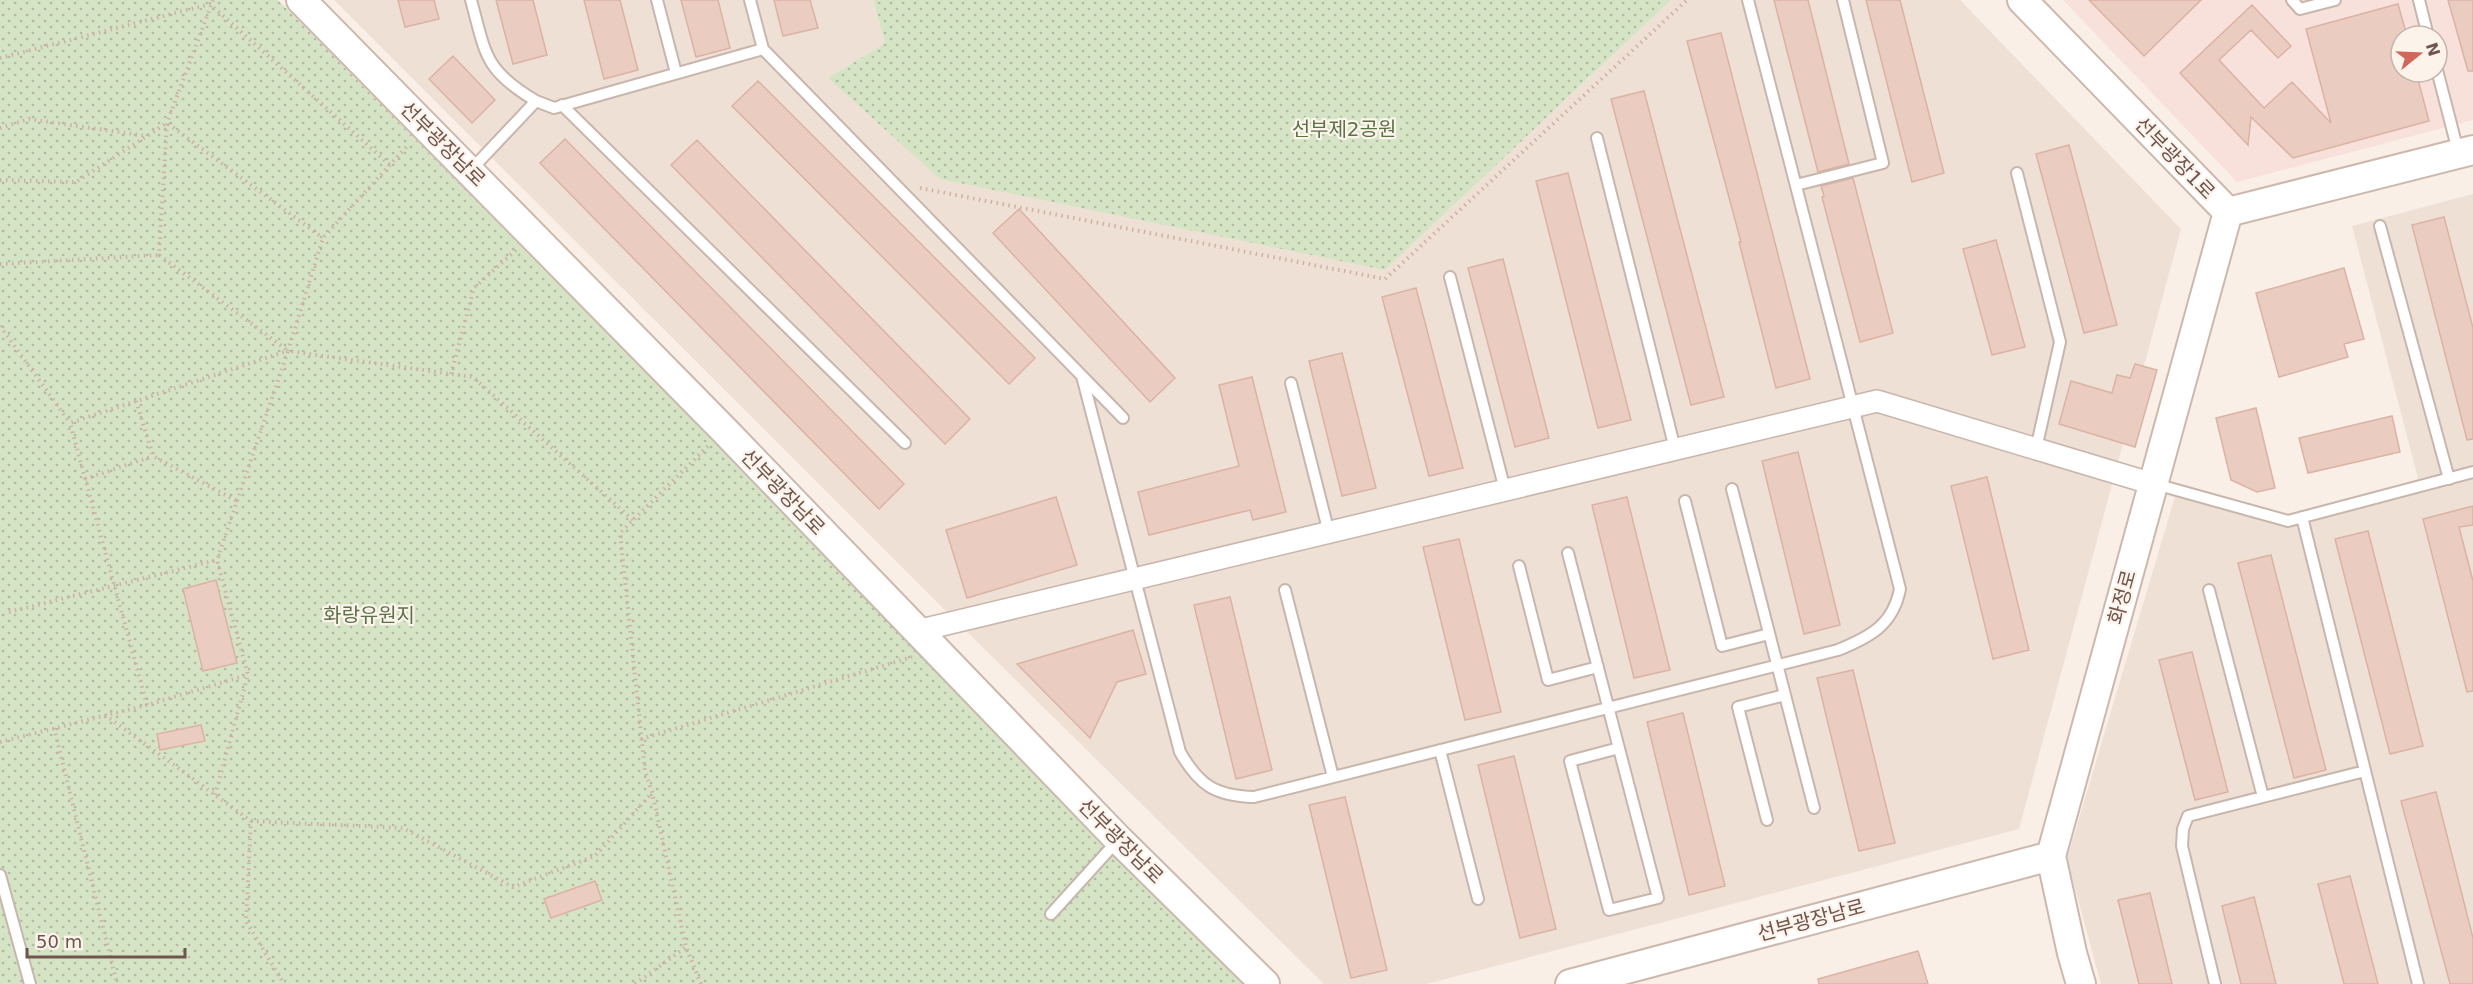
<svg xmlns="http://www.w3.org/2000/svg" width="2473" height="984" viewBox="0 0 2473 984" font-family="'DejaVu Sans','Noto Sans KR',sans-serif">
	<defs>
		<pattern id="grass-dots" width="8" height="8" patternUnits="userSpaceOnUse" patternTransform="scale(1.5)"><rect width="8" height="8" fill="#d6e4c6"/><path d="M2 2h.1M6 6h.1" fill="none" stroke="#b2bca3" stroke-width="1.8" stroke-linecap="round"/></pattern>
	</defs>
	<rect width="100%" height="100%" fill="#f9efe6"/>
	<path fill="#efe0d5" d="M 334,0 L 873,0 L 885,43 L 828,78 L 1385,270 L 1671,0 L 1960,0 L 2181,229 L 2019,829 L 1427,984 L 1324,984 L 957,622 Z
		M 2473,194 L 2473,984 L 2101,984 L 2067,859 L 2177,490 L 2288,521 L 2420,486 L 2352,226 Z"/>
	<path fill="#f8e0db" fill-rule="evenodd" d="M 2063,0 L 2473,0 L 2473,120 L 2237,182 ZM 2401,36 L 2437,36 L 2437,72 L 2401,72 Z"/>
	<path fill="url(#grass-dots)" d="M 0,0 L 278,0 L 1249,984 L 0,984 Z
		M 873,0 L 1671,0 L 1385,270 L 940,179 L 828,78 L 885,43 Z"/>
	<path fill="#ebccc1" stroke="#dbb2a4" stroke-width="1.5" d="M 398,0 L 434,0 L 439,19 L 405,27 Z
		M 496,0 L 533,0 L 547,55 L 513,64 Z
		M 584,0 L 620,0 L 638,70 L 604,79 Z
		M 681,0 L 718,0 L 730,48 L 696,57 Z
		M 774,0 L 810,0 L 818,28 L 783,36 Z
		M 1774,0 L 1808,0 L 1849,164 L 1818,172 Z
		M 1866,0 L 1900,0 L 1944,173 L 1912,182 Z
		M 2089,0 L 2201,0 L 2144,56 Z
		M 2448,0 L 2473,0 L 2473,71 L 2468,71 Z
		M 2398,4 L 2407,36 L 2401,36 L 2401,72 L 2416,72 L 2429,121 L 2293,158 L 2251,117 L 2248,145 L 2180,73 L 2252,5 L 2291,46 L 2278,58 L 2251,30 L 2219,60 L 2264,108 L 2292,82 L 2331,123 L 2306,29 Z
		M 1721,33 L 1810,379 L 1776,388 L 1739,242 L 1741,242 L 1687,41 Z
		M 453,56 L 495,100 L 472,123 L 429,79 Z
		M 758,81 L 1035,358 L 1009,384 L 732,106 Z
		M 1644,91 L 1724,397 L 1691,405 L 1611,99 Z
		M 565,139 L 904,484 L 879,509 L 540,163 Z
		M 697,140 L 970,419 L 945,444 L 671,165 Z
		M 2069,145 L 2117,325 L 2084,333 L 2036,154 Z
		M 1568,173 L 1631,420 L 1598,428 L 1536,181 Z
		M 1853,178 L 1893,333 L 1860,342 L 1822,197 L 1824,196 L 1821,186 Z
		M 1019,209 L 1175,378 L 1150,402 L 993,233 Z
		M 2444,217 L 2473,328 L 2473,439 L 2467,440 L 2412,225 Z
		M 1996,240 L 2025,347 L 1992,355 L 1963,249 Z
		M 1503,259 L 1549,438 L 1515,447 L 1468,268 Z
		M 2344,268 L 2364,339 L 2344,344 L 2348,357 L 2279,377 L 2256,293 Z
		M 1416,288 L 1463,468 L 1429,476 L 1382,297 Z
		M 1342,353 L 1376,488 L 1342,496 L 1309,361 Z
		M 2135,364 L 2157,370 L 2135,447 L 2059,424 L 2071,381 L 2112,393 L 2117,375 L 2130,378 Z
		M 1252,377 L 1286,512 L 1253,520 L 1250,510 L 1149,535 L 1138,492 L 1239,466 L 1219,385 Z
		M 2256,408 L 2275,488 L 2257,492 L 2231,480 L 2216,418 Z
		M 2392,416 L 2400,452 L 2308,473 L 2299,438 Z
		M 1798,452 L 1840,625 L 1804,634 L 1762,461 Z
		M 1987,477 L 2029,650 L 1993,659 L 1951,486 Z
		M 1056,497 L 1077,565 L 967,598 L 946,530 Z
		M 1627,497 L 1670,670 L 1634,678 L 1592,505 Z
		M 2473,506 L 2473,525 L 2459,527 L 2473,581 L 2473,691 L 2467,692 L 2423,519 Z
		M 2368,531 L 2423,746 L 2390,754 L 2335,539 Z
		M 1459,539 L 1501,712 L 1465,720 L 1423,547 Z
		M 2271,555 L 2326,770 L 2294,778 L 2238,563 Z
		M 216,580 L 237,663 L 203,671 L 183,589 Z
		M 1230,597 L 1272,770 L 1236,779 L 1194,605 Z
		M 1133,630 L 1146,674 L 1117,682 L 1090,738 L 1017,664 Z
		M 2192,652 L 2228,792 L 2195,800 L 2159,660 Z
		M 1853,670 L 1895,843 L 1859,851 L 1817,678 Z
		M 1683,713 L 1725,886 L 1689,895 L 1647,722 Z
		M 201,725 L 205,741 L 160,750 L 157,734 Z
		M 1514,756 L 1556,929 L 1520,938 L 1478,765 Z
		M 2436,792 L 2473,938 L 2473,984 L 2450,984 L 2401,801 Z
		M 1345,797 L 1387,970 L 1351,978 L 1309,805 Z
		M 2350,876 L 2378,984 L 2344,984 L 2318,884 Z
		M 595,881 L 602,900 L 551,918 L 544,899 Z
		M 2150,893 L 2172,984 L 2139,984 L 2118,900 Z
		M 2254,897 L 2276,984 L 2241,984 L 2222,906 Z
		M 1918,951 L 1928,984 L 1819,984 L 1818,979 Z"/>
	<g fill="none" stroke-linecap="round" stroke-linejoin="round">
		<defs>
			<path id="lane" d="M 471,0 C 486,55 484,70 536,101
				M 657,0 L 676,73
				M 750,0 L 763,49
				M 2292,0 L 2300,9 L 2335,0
				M 2419,0 L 2428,36
				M 2437,70 L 2458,151
				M 562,105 L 905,443
				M 1597,138 L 1675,449
				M 470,171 L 536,101 L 554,108 L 763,49 L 1123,418
				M 2017,173 L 2060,342 L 2036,449
				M 1796,185 L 1883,163 L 1843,0
				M 2380,226 L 2449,479
				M 1450,277 L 1505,490
				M 1082,376 L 1180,752 C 1199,785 1215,796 1254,797 L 1838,650 C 1870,637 1893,625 1900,589 L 1748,0
				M 1291,383 L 1329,533
				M 2155,484 L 2288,521 L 2473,472
				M 1732,489 L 1814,808
				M 1685,501 L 1722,646 L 1769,634
				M 2302,517 L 2418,984
				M 1568,553 L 1658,898 L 1609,910 L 1570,761 L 1619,748
				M 1519,566 L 1548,680 L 1598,667
				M 1285,590 L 1333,777
				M 2209,590 L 2263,797
				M 1440,750 L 1478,899
				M 1767,820 L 1738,707 L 1785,695
				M 0,875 L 30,984
				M 1051,914 L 1118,840
				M 2215,984 L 2182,846 L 2183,829 L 2188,816 L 2365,771"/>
			<path id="street" d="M 917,631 L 1877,401 L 2153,484"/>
			<path id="secondary" d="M 301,0 L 724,430 L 1119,840 L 1265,984
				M 2022,0 L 2228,212 L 2473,150
				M 1570,984 L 2051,856
				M 2081,984 L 2072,953 L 2051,856 L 2228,212"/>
		</defs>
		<use href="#lane" stroke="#c8b6ad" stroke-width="14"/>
		<use href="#street" stroke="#c8b6ad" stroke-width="24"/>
		<use href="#secondary" stroke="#cdb8ae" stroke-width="32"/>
		<path stroke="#cfb0a5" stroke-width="4" stroke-dasharray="1.5 4.5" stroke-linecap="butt" d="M 213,0 L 167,123 L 159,255 L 287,350
			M 0,58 L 210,4 L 390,165
			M 0,128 L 29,119 L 146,136
			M 0,180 L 76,182 L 167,123 L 323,238
			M 920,188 L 1385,279 L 1687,0
			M 0,264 L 159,255
			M 0,326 L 70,423
			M 288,351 L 323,238 L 409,144
			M 451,374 L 474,288 L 516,250
			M 136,401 L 153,456 L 237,501
			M 85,479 L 153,456
			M 9,612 L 217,560
			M 147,705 L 70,423 L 287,351
			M 105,715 L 251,821 L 246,921 L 284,984
			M 54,728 L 117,984
			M 641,739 L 912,657
			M 0,742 L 147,705 L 247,675
			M 215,795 L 248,675 L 217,560 L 288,351 L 473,377 L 633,520
			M 251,821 L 403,828 L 513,887 L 595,856 L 652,793
			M 635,984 L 686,947
			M 701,984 L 686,947 L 652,792 L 645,771 L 620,533 L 708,446"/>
		<use href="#lane" stroke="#fff" stroke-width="10"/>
		<use href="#street" stroke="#fff" stroke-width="21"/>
		<use href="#secondary" stroke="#fff" stroke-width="28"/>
	</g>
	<g text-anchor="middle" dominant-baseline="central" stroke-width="4.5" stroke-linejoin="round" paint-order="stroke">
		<g font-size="20" fill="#5a7348" stroke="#fcf3eb">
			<text x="1344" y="129">선부제2공원</text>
			<text x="369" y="615">화랑유원지</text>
		</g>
		<g font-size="20" fill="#6e554e" stroke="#fcf3eb">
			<text transform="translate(443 144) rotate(45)">선부광장남로</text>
			<text transform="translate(2175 158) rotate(46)">선부광장1로</text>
			<text transform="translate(783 492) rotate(46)">선부광장남로</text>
			<text transform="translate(2122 597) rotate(-75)">화정로</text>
			<text transform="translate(1121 841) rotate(45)">선부광장남로</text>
			<text transform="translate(1811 920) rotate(-15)">선부광장남로</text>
		</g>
	</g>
	<g transform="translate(2419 54) rotate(72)"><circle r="28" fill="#fcf3eb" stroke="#c3b4ac" stroke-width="1.5"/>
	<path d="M0-4.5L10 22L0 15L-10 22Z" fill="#d3665b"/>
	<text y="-9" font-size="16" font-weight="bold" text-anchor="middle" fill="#6e554e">N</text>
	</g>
	<path d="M27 948v9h158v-9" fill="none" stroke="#6e554e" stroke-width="3"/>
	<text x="36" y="948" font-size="18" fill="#6e554e" stroke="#fcf3eb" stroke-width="4.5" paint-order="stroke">50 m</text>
</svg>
